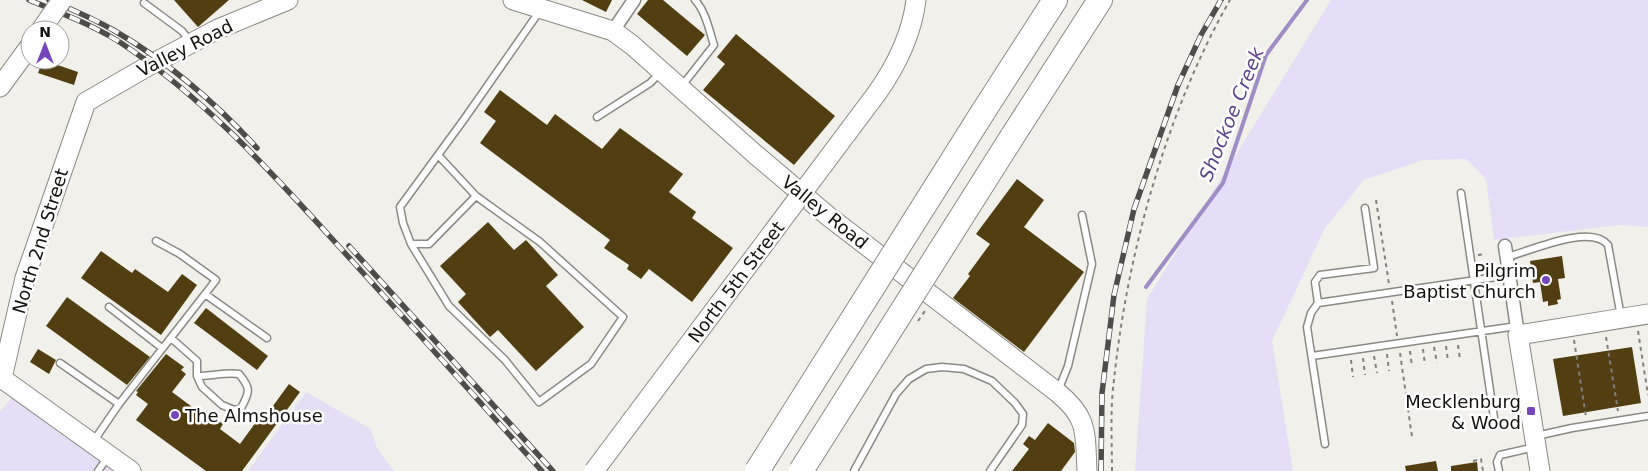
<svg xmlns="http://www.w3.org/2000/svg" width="1648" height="471" viewBox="0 0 1648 471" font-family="'DejaVu Sans',sans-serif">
	<rect width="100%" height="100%" fill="#f2f0ea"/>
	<path fill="#e5def6" d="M 1331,0 L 1648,0 L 1648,227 L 1619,225 L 1494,240 L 1486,179 L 1466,159 L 1423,160 L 1364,180 L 1325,228 L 1272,341 L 1293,471 L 1135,471 L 1147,299 Z
		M 306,392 L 371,429 L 377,448 L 394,471 L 248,471 Z
		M 14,394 L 116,471 L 0,471 L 0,412 Z"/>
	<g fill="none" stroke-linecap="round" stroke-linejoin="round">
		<path stroke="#9f8dc5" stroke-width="4" d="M 1146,287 L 1223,183 L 1266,55 L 1307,0"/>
	</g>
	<path fill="#523f11" d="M 174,0 L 229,0 L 198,27 Z
		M 582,0 L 612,0 L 606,12 Z
		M 648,0 L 663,0 L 705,35 L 687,56 L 637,14 Z
		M 736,34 L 835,116 L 794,165 L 703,90 L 725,64 L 717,57 Z
		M 43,60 L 78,72 L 74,85 L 38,73 Z
		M 500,90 L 547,125 L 555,114 L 602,149 L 620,128 L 683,174 L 669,192 L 696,212 L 692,218 L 733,248 L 692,302 L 649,269 L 641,279 L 627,269 L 629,265 L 604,248 L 610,240 L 480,143 L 496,121 L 484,112 Z
		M 1017,179 L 1044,200 L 1024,227 L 1084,272 L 1024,352 L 953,298 L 970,276 L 968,274 L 990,244 L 976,234 Z
		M 488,222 L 514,250 L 526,240 L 558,275 L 546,286 L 584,327 L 536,371 L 498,330 L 490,337 L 458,302 L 466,294 L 440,266 Z
		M 101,251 L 132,273 L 135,269 L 168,292 L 182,274 L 197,285 L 161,335 L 81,278 Z
		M 1562,256 L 1565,278 L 1558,279 L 1561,299 L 1557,300 L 1558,304 L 1548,306 L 1548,301 L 1543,302 L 1540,282 L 1533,283 L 1530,261 Z
		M 67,297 L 150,357 L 127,385 L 46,326 Z
		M 206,308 L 268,356 L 257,370 L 194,323 Z
		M 1632,347 L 1641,403 L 1563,416 L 1553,359 Z
		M 38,349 L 56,360 L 49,374 L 30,362 Z
		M 166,354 L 184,367 L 181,370 L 186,374 L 172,392 L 199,412 L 201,409 L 223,424 L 220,429 L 240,444 L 259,418 L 262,421 L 289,384 L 300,392 L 242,471 L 206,471 L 136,420 L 148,404 L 136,395 L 138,392 L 136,391 Z
		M 1048,423 L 1074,443 L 1075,452 L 1061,471 L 1012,471 L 1029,449 L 1023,444 L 1029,436 L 1035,440 Z
		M 1436,461 L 1438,471 L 1406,471 L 1405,466 Z
		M 1477,462 L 1478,471 L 1451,471 L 1451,466 Z"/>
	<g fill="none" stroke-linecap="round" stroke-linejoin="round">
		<defs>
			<path id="lane" d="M 144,3 L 182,31 L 191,43
				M 681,87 L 714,45 C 709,30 706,12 695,0
				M 597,117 L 650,83 L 661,72
				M 438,155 L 476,196 L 429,244 L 411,244 L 403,223 L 400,207 L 465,118 L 539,12
				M 1461,193 L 1494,418
				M 411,244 L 449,306 L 505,360 L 539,402 L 591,364 L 623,317 L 540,242 L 476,196
				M 1507,257 C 1530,251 1591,223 1608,245 L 1621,317
				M 205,294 L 267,338
				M 1318,303 L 1510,275
				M 109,307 L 162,348
				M 171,338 L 197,361 L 197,376 L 202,387 L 222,405 L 234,410 L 241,408 C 250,392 251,388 239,374 C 226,372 212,376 197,376
				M 1312,356 L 1517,326
				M 60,363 L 119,404
				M 1058,391 L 1068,366 L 1092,264 L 1082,215
				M 1536,436 L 1572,428 L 1648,416
				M 93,442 L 119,404 L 216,280 L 180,254 L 156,241
				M 1325,444 L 1307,327 L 1311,313 L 1318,303 L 1315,282 L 1320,275 L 1374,268 L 1365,208
				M 98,471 L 103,464
				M 854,471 L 896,394 L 909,379 L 926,369 L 942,367 L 964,369 L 992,381 L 1015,403 L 1023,414 L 1022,425 L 990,471
				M 1499,471 L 1497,462 L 1500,455 L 1535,447"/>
			<path id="street" d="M 613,31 L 634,0
				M 1505,246 L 1518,335"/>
			<path id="secondary" d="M 513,0 L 613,31 L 632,45 L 756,155 L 828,216 L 1057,392 C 1089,418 1085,433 1087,471
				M 0,87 L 30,46
				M 877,93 C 896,66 912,33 916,0
				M 0,377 L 131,471
				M 2,378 L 25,278 L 86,102 L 150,65 L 218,29 L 288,0
				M 1540,471 L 1518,335 L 1648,314"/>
			<path id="highway" d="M 983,112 L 1055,0
				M 1012,137 L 1100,0"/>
		</defs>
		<use href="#lane" stroke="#8b8984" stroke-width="9"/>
		<use href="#street" stroke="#8b8984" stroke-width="15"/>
		<use href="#secondary" stroke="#8b8984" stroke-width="21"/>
		<use href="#highway" stroke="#8b8984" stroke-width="26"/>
		<path stroke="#81807c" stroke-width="2" stroke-dasharray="4 4" stroke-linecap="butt" d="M 1376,200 L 1389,284
			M 1478,255 L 1486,254
			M 1392,301 L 1397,336
			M 918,321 L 925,311
			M 1638,331 L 1648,395
			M 1606,337 L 1618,411
			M 1574,340 L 1586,417
			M 1458,345 L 1460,359
			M 1446,346 L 1448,361
			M 1434,347 L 1437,363
			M 1423,349 L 1425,365
			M 1410,351 L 1412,367
			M 1400,353 L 1412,437
			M 1387,354 L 1389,371
			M 1374,356 L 1377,373
			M 1363,358 L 1365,375
			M 1351,360 L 1353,377
			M 1473,461 L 1481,459 L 1483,471
			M 1112,471 C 1112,441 1110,409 1114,380 C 1127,254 1167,110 1230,0"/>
		<use href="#lane" stroke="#fff" stroke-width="6"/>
		<use href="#street" stroke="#fff" stroke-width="12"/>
		<use href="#secondary" stroke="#fff" stroke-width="19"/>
		<use href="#highway" stroke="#fff" stroke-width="24"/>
		<defs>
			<path id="rail" d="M 29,0 C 59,12 90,24 118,41 C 210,101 281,183 354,263 C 417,332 480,402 542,471
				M 49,0 C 71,9 94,19 115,31 C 168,62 215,102 257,148
				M 349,246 L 553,471
				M 1101,471 L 1102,393 L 1114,295 L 1134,209 L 1178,85 L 1201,35 L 1221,0"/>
		</defs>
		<use href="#rail" stroke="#4e4d49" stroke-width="5.5"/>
		<use href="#rail" stroke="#fff" stroke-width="4" stroke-dasharray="11" stroke-linecap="butt"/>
		<defs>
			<path id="secondary-bridge" d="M 41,30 L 62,0
				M 594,471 L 877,93"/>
			<path id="highway-bridge" d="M 757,471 L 983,112
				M 801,471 L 1012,137"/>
		</defs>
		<use href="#secondary-bridge" stroke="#8b8984" stroke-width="21" stroke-linecap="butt"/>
		<use href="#highway-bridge" stroke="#8b8984" stroke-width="26" stroke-linecap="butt"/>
		<use href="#secondary-bridge" stroke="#fff" stroke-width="19"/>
		<use href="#highway-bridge" stroke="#fff" stroke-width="24"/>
	</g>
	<g fill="#7645bc" stroke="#fff" stroke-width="2">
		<circle cx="1546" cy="280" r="5"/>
		<rect x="1526" y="406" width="10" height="10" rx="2.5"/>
		<circle cx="175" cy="415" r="5"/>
	</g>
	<g text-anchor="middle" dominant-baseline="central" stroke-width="5" stroke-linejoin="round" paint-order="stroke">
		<g font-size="18" fill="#12110f" stroke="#fff">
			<text transform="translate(185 48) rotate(-27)">Valley Road</text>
			<text transform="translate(825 212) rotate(39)">Valley Road</text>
			<text transform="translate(40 241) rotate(-73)">North 2nd Street</text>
			<text transform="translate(736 282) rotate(-53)">North 5th Street</text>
		</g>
		<g font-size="18" fill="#12110f" stroke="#fff" text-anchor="end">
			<text x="1536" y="270">Pilgrim<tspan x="1536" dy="21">Baptist Church</tspan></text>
			<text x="1521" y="401">Mecklenburg<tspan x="1521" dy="21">&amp; Wood</tspan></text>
			<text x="185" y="415" text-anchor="start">The Almshouse</text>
		</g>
		<g font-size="19" font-style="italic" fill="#5d4389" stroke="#fff">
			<text transform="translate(1231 114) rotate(-68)">Shockoe Creek</text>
		</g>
	</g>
	<g transform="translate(45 45)"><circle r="24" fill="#ffffff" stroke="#a0a09f"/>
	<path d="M0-4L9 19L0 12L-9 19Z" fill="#7645bc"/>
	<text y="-8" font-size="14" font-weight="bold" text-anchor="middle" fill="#12110f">N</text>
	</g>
</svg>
